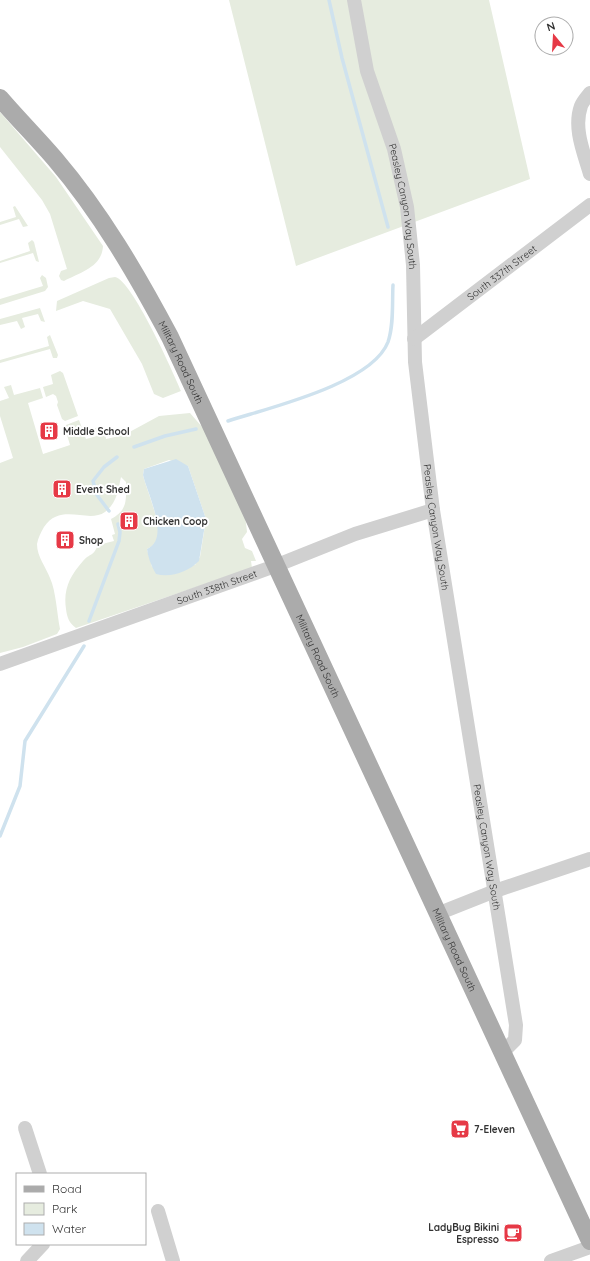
<svg xmlns="http://www.w3.org/2000/svg" width="590" height="1261" viewBox="0 0 590 1261" font-family="Quicksand,sans-serif">
	<rect width="100%" height="100%" fill="#fff"/>
	<path fill="#e6ecdf" fill-rule="evenodd" d="M 229,0 L 489,0 L 530,179 L 296,266 Z
		M 0,112 L 56,177 L 103,246 C 102,267 81,272 64,281 L 61,280 L 59,276 L 61,271 L 67,269 L 50,214 L 42,200 L 0,147 Z
		M 15,206 L 28,226 L 23,227 L 19,219 L 0,225 L 0,222 L 16,217 L 13,207 Z
		M 32,240 L 34,242 L 39,262 L 36,261 L 33,253 L 0,263 L 0,261 L 30,251 L 28,243 Z
		M 42,275 L 46,278 L 48,287 L 45,291 L 0,305 L 0,299 L 43,286 L 40,278 Z
		M 115,277 C 132,280 173,372 181,391 L 163,398 L 154,394 L 142,364 L 110,309 L 83,301 L 56,311 L 57,301 L 109,278 Z
		M 40,308 L 45,322 L 41,321 L 38,314 L 22,318 L 25,327 L 21,329 L 17,321 L 0,325 L 0,319 Z
		M 50,335 L 58,355 L 57,358 L 53,358 L 50,349 L 0,363 L 0,360 L 49,346 L 47,337 Z
		M 60,371 L 63,373 L 78,416 L 65,421 L 62,419 L 57,405 L 58,402 L 56,396 L 53,394 L 46,397 L 43,387 L 53,384 L 51,375 Z
		M 11,385 L 14,395 L 40,388 L 43,398 L 28,403 L 43,454 L 70,445 L 65,428 L 66,425 L 79,420 L 86,439 L 97,436 L 95,428 L 104,426 L 106,439 L 124,435 L 159,416 L 190,413 L 203,428 L 245,515 L 247,532 L 242,539 L 245,548 L 252,551 L 256,561 L 251,561 L 252,568 L 76,628 C 69,623 67,617 66,609 C 63,589 70,576 83,561 C 90,553 93,557 98,545 L 114,541 L 112,535 L 115,534 L 111,519 C 128,510 126,500 126,482 L 121,477 C 118,490 117,503 105,512 C 88,524 61,502 44,527 C 41,532 38,538 37,544 C 37,557 46,567 50,578 C 56,591 57,614 60,629 L 57,634 L 23,647 L 0,653 L 0,463 L 13,458 L 0,416 L 0,401 L 9,398 L 4,387 ZM 169,460 L 188,466 L 206,519 L 200,557 L 195,565 L 152,567 C 151,560 148,555 147,549 C 151,547 154,545 157,541 C 164,529 146,489 143,475 L 144,469 Z"/>
	<path fill="#cfe2ee" d="M 176,459 L 188,466 L 206,519 L 199,561 C 188,572 171,578 156,574 C 151,566 148,557 147,549 C 171,539 147,493 143,475 L 144,469 Z"/>
	<g fill="none" stroke-linecap="round" stroke-linejoin="round">
		<path stroke="#cfe2ee" stroke-width="3.5" d="M 329,0 L 342,58 L 388,227
			M 228,421 C 268,408 372,384 388,342 C 394,325 392,303 393,285
			M 134,447 L 165,436 L 196,429
			M 109,511 L 97,495 L 93,481 L 104,467 L 117,457
			M 89,621 L 119,541 L 120,532 L 118,524
			M 0,836 L 20,786 L 25,741 L 84,646"/>
		<g stroke="#d0d0d0" stroke-width="14">
			<path id="s1" d="M 354,0 L 367,71 L 394,149 L 407,207 L 413,265 L 415,362 L 433,510 L 516,1025 L 515,1040 L 503,1052"/>
			<path d="M 590,93 C 587,97 583,101 581,106 C 573,128 584,153 590,174"/>
			<path id="s2" d="M 414,339 L 590,205"/>
			<path id="s3" d="M 0,664 L 275,566 L 355,534 L 433,510"/>
			<path d="M 437,914 L 495,891 L 590,859"/>
			<path d="M 25,1128 L 40,1174"/>
			<path d="M 158,1211 L 173,1261"/>
			<path d="M 27,1261 L 43,1244"/>
			<path d="M 551,1261 L 590,1247"/>
		</g>
		<path stroke="#ababab" stroke-width="18" id="s4" d="M 0,98 C 18,119 37,138 55,159 C 101,213 137,275 170,337 L 590,1241"/>
	</g>
	<defs>
		<symbol id="building-square" viewBox="-11 -11 22 22"><rect x="-9" y="-9" width="18" height="18" rx="4" fill="#e63946" stroke="#fff"/><path d="M-4-6H4V6H1V3H-1V6H-4ZM-2.5-4.3h1.7v1.8h-1.7ZM.8-4.3h1.7v1.8H.8ZM-2.5-1h1.7V.8h-1.7ZM.8-1h1.7V.8H.8Z" fill="#fff"/></symbol>
		<symbol id="supermarket-square" viewBox="-11 -11 22 22"><rect x="-9" y="-9" width="18" height="18" rx="4" fill="#e63946" stroke="#fff"/><path d="M-6-5.5h2.5l.6 2H6L4.5 2H-2.5L-4.4-4H-6ZM-1.5 3.2a1.3 1.3 0 1 0 .1 0ZM3 3.2a1.3 1.3 0 1 0 .1 0Z" fill="#fff"/></symbol>
		<symbol id="cafe-square" viewBox="-11 -11 22 22"><rect x="-9" y="-9" width="18" height="18" rx="4" fill="#e63946" stroke="#fff"/><path d="M-5.5-4.5H6V0H3Q3 3.5 0 3.5H-2.5Q-5.5 3.5-5.5 0ZM3-3.2v2h1.7v-2ZM-6 4.5H4V6H-6Z" fill="#fff"/></symbol>
	</defs>
	<g fill-rule="evenodd">
		<use href="#building-square" x="38" y="420" width="22" height="22"/>
		<use href="#building-square" x="51" y="478" width="22" height="22"/>
		<use href="#building-square" x="118" y="510" width="22" height="22"/>
		<use href="#building-square" x="54" y="529" width="22" height="22"/>
		<use href="#supermarket-square" x="449" y="1118" width="22" height="22"/>
		<use href="#cafe-square" x="502" y="1222" width="22" height="22"/>
	</g>
	<g text-anchor="middle" dominant-baseline="central" stroke-width="4" stroke-linejoin="round" paint-order="stroke">
		<g font-size="10" fill="#333" stroke="#fff">
			<text stroke="none"><textPath href="#s1" startOffset="213">Peasley Canyon Way South</textPath></text>
			<text stroke="none"><textPath href="#s2" startOffset="110">South 337th Street</textPath></text>
			<text stroke="none"><textPath href="#s4" startOffset="322">Military Road South</textPath></text>
			<text stroke="none"><textPath href="#s1" startOffset="536">Peasley Canyon Way South</textPath></text>
			<text stroke="none"><textPath href="#s3" startOffset="230">South 338th Street</textPath></text>
			<text stroke="none"><textPath href="#s4" startOffset="646">Military Road South</textPath></text>
			<text stroke="none"><textPath href="#s1" startOffset="860">Peasley Canyon Way South</textPath></text>
			<text stroke="none"><textPath href="#s4" startOffset="970">Military Road South</textPath></text>
		</g>
		<g font-size="10" font-weight="bold" fill="#333" stroke="#fff" text-anchor="start">
			<text x="63" y="431">Middle School</text>
			<text x="76" y="489">Event Shed</text>
			<text x="143" y="521">Chicken Coop</text>
			<text x="79" y="540">Shop</text>
			<text x="474" y="1129">7-Eleven</text>
			<text x="499" y="1227" text-anchor="end">LadyBug Bikini<tspan x="499" dy="12">Espresso</tspan></text>
		</g>
	</g>
	<rect x="16" y="1173" width="130" height="72" fill="#ffffff" stroke="#adadad"/>
	<rect x="24" y="1186" width="20" height="6" fill="#ababab" stroke="#adadad"/>
	<text x="52" y="1193" font-size="12" fill="#333333">Road</text>
	<rect x="24" y="1203" width="20" height="12" fill="#e6ecdf" stroke="#adadad"/>
	<text x="52" y="1213" font-size="12" fill="#333333">Park</text>
	<rect x="24" y="1223" width="20" height="12" fill="#cfe2ee" stroke="#adadad"/>
	<text x="52" y="1233" font-size="12" fill="#333333">Water</text>
	<g transform="translate(554 36) rotate(342)"><circle r="19" fill="#ffffff" stroke="#adadad"/>
	<path d="M0-3L7 15L0 10L-7 15Z" fill="#e63946"/>
	<text y="-6" font-size="11" font-weight="bold" text-anchor="middle" fill="#333333">N</text>
	</g>
</svg>
